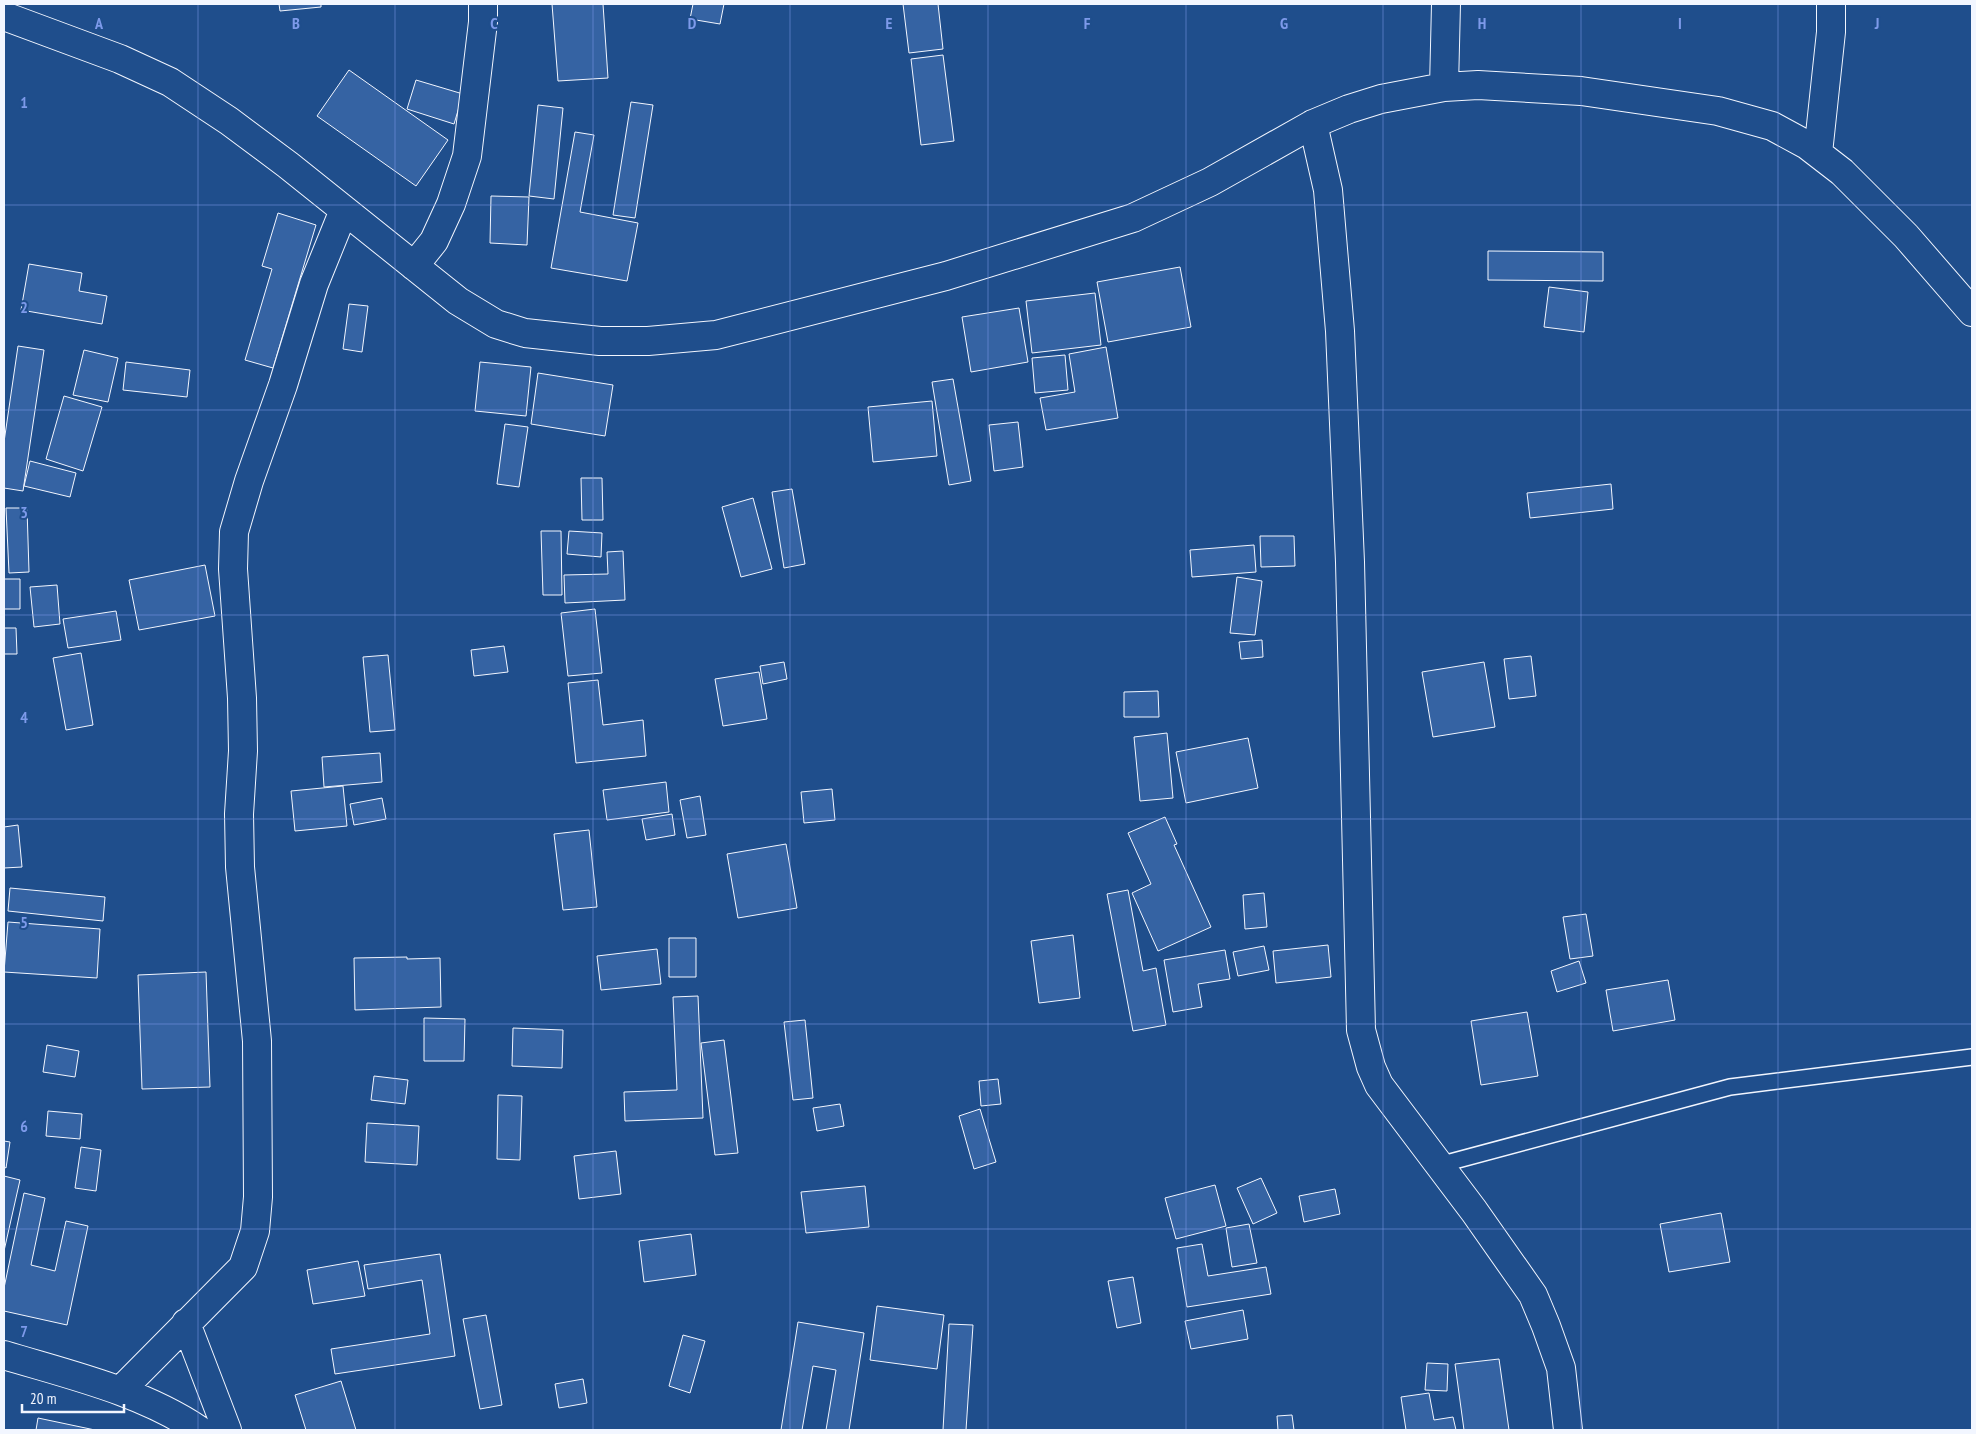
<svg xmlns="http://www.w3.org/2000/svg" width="1976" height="1434" viewBox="0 0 1976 1434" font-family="'PT Sans Narrow',sans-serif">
	<rect width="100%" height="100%" fill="#1f4e8c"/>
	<path fill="#3563a3" stroke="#f2f6ff" d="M 279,4 L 321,4 L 321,7 L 280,11 Z
		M 552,4 L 603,4 L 608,78 L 558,81 Z
		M 693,4 L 724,4 L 720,24 L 690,19 Z
		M 903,4 L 938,4 L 943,49 L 909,53 Z
		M 943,55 L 954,141 L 921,145 L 911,59 Z
		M 349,70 L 448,140 L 416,186 L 317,116 Z
		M 416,80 L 463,94 L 454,124 L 407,109 Z
		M 631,102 L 653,105 L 635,218 L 613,215 Z
		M 538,105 L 563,108 L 554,199 L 529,196 Z
		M 575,132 L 594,135 L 580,212 L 638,223 L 627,281 L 551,268 Z
		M 491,196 L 529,197 L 527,245 L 490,243 Z
		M 278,213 L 316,225 L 273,368 L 245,360 L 272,269 L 262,266 Z
		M 1488,251 L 1603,252 L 1603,281 L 1488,280 Z
		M 29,264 L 82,273 L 79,291 L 107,296 L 102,324 L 21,310 Z
		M 1180,267 L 1191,327 L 1108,342 L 1097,282 Z
		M 1549,287 L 1588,292 L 1584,332 L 1544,327 Z
		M 1095,293 L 1101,345 L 1032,353 L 1026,301 Z
		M 349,304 L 368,306 L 362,352 L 343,349 Z
		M 1019,308 L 1028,362 L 971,372 L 962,317 Z
		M 18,346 L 44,350 L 23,491 L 4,488 L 4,442 Z
		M 1106,347 L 1118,418 L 1046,430 L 1040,398 L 1075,392 L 1069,354 Z
		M 84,350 L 118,358 L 108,402 L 73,395 Z
		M 1065,355 L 1068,390 L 1035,393 L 1032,358 Z
		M 126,362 L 190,370 L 187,397 L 123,390 Z
		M 480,362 L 531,367 L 526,416 L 475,411 Z
		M 538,373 L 613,385 L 605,436 L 531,424 Z
		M 953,379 L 971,481 L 949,485 L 932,382 Z
		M 64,396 L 102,407 L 83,471 L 46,459 Z
		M 932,401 L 937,456 L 873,462 L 868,407 Z
		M 1018,422 L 1023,467 L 994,471 L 989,425 Z
		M 505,424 L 528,427 L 519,487 L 497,484 Z
		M 30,461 L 76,473 L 70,497 L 24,486 Z
		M 581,478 L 602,478 L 603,520 L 582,520 Z
		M 1611,484 L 1613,509 L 1530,518 L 1527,493 Z
		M 792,489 L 805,564 L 784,568 L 772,492 Z
		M 753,498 L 772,569 L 741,577 L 722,507 Z
		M 6,508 L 27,508 L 29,572 L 9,573 Z
		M 541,531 L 561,531 L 562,595 L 543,595 Z
		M 569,531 L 602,533 L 601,557 L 567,554 Z
		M 1260,536 L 1294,536 L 1295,566 L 1261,567 Z
		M 1254,545 L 1256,572 L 1192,577 L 1190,550 Z
		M 623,551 L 625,600 L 565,603 L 564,575 L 608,574 L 607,552 Z
		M 205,565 L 215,616 L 139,630 L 129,580 Z
		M 1237,577 L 1262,581 L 1255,635 L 1230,633 Z
		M 4,579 L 20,579 L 20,609 L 4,609 Z
		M 57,585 L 60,624 L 34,627 L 30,587 Z
		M 595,609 L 602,673 L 568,676 L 561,613 Z
		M 116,611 L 121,640 L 68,648 L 63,619 Z
		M 4,628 L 16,628 L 17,654 L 4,654 Z
		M 1262,640 L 1263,657 L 1241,659 L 1239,642 Z
		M 504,646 L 508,672 L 474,676 L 471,650 Z
		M 81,653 L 93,725 L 66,730 L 53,658 Z
		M 388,655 L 395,730 L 370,732 L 363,657 Z
		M 1531,656 L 1536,696 L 1509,699 L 1504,659 Z
		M 784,662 L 787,679 L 763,684 L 760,666 Z
		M 1484,662 L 1495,727 L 1433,737 L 1422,672 Z
		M 759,672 L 767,719 L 723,726 L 715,679 Z
		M 598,680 L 603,725 L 643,720 L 646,756 L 576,763 L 568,683 Z
		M 1158,691 L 1159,717 L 1124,717 L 1124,692 Z
		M 1167,733 L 1173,798 L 1140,801 L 1134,737 Z
		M 1248,738 L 1258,788 L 1186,803 L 1176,752 Z
		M 380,753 L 382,782 L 324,787 L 322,757 Z
		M 666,782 L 669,812 L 607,820 L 603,790 Z
		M 343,786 L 347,826 L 295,831 L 291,791 Z
		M 832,789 L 835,820 L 804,823 L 801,792 Z
		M 700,796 L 706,835 L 687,838 L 680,800 Z
		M 382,798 L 386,819 L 354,825 L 350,804 Z
		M 672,814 L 675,835 L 646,840 L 642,819 Z
		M 1165,817 L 1177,844 L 1174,845 L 1211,927 L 1158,951 L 1132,893 L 1151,884 L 1128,833 Z
		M 18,825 L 22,867 L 4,868 L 4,827 Z
		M 589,830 L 597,907 L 563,910 L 554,834 Z
		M 786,844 L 797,908 L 738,918 L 727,854 Z
		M 10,888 L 105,897 L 103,921 L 8,911 Z
		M 1128,890 L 1143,971 L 1156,968 L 1166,1025 L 1133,1031 L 1107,894 Z
		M 1264,893 L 1267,927 L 1245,929 L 1243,895 Z
		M 1586,914 L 1593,956 L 1570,959 L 1563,917 Z
		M 8,922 L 100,929 L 97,978 L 4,972 Z
		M 1073,935 L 1080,998 L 1039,1003 L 1031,941 Z
		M 669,938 L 696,938 L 696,977 L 669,977 Z
		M 1328,945 L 1331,977 L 1276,983 L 1273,951 Z
		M 1264,946 L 1269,970 L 1238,976 L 1233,952 Z
		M 657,949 L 661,984 L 601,990 L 597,956 Z
		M 1225,950 L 1230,979 L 1198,984 L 1202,1007 L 1173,1012 L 1164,960 Z
		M 407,957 L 407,959 L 440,958 L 441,1007 L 355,1010 L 354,958 Z
		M 1579,961 L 1586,983 L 1557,992 L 1551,971 Z
		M 206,972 L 210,1087 L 142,1089 L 138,975 Z
		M 1668,980 L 1675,1020 L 1613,1031 L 1606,990 Z
		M 698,996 L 703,1118 L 625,1121 L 624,1092 L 677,1090 L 673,997 Z
		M 1527,1012 L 1538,1076 L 1481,1085 L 1471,1021 Z
		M 424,1018 L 465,1019 L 464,1061 L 424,1061 Z
		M 805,1020 L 813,1098 L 793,1100 L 784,1022 Z
		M 513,1028 L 563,1030 L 562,1068 L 512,1066 Z
		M 724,1040 L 738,1153 L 715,1155 L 701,1043 Z
		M 47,1045 L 79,1051 L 75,1077 L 43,1072 Z
		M 374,1076 L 408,1080 L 405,1104 L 371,1100 Z
		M 998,1079 L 1001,1104 L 981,1106 L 979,1081 Z
		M 498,1095 L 522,1096 L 520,1160 L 497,1159 Z
		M 840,1104 L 844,1126 L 817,1131 L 813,1108 Z
		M 980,1109 L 996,1162 L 974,1169 L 959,1116 Z
		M 48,1111 L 82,1114 L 80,1139 L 46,1136 Z
		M 367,1123 L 419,1126 L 417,1165 L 365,1162 Z
		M 4,1141 L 10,1142 L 6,1168 L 4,1167 Z
		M 81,1147 L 101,1150 L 96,1191 L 75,1188 Z
		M 616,1151 L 621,1194 L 579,1199 L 574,1156 Z
		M 4,1176 L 20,1180 L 4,1251 Z
		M 1261,1178 L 1277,1213 L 1253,1224 L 1237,1188 Z
		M 1215,1185 L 1226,1226 L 1176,1239 L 1165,1198 Z
		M 865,1186 L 869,1227 L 806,1233 L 801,1192 Z
		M 1335,1189 L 1340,1214 L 1304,1222 L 1299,1196 Z
		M 24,1193 L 45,1198 L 31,1265 L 55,1271 L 66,1221 L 88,1226 L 67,1325 L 4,1311 L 4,1288 Z
		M 1721,1213 L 1730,1262 L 1669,1272 L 1660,1224 Z
		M 1249,1224 L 1257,1263 L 1232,1267 L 1226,1228 Z
		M 691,1234 L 696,1275 L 644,1282 L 639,1241 Z
		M 1202,1244 L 1208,1276 L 1266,1267 L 1271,1294 L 1187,1307 L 1177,1248 Z
		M 440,1254 L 455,1356 L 335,1374 L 331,1349 L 430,1334 L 422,1280 L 368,1289 L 364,1265 Z
		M 358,1261 L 365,1296 L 313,1304 L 307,1270 Z
		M 1133,1277 L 1141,1323 L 1117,1328 L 1108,1281 Z
		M 877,1306 L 944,1315 L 937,1369 L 870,1360 Z
		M 1243,1310 L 1248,1339 L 1191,1349 L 1185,1321 Z
		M 486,1315 L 502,1405 L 480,1409 L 463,1319 Z
		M 798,1322 L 864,1333 L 849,1430 L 826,1430 L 836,1370 L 813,1366 L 802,1430 L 781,1430 Z
		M 949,1324 L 973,1325 L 966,1430 L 943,1430 Z
		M 683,1335 L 705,1341 L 690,1393 L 669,1386 Z
		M 1499,1359 L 1509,1430 L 1464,1430 L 1455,1364 Z
		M 1427,1363 L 1448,1364 L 1447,1391 L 1425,1390 Z
		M 583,1379 L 587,1403 L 559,1408 L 555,1384 Z
		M 341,1381 L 356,1430 L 306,1430 L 295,1395 Z
		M 1429,1393 L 1434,1420 L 1453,1417 L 1456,1430 L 1406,1430 L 1401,1397 Z
		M 1292,1415 L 1294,1430 L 1278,1430 L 1277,1416 Z
		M 38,1418 L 95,1430 L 36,1430 Z"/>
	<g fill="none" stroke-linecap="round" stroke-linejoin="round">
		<defs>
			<path id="service" d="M 1439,1165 L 1730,1087 L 1972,1057"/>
			<path id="minor" d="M 4,16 L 120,59 L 170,82 L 229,121 L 288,165 L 458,301 L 496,324 L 525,333 L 600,341 L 648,341 L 716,335 L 946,276 L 1133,218 L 1210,182 L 1313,124 L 1349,109 L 1381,99 L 1444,87 L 1478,85 L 1581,91 L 1718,111 L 1772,126 L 1807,145 L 1842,172 L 1906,236 L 1972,312
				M 1444,87 L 1446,4
				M 1313,124 L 1328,190 L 1340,331 L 1350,562 L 1361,1030 L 1371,1067 L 1379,1085 L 1474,1211 L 1533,1295 L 1546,1326 L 1561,1368 L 1568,1430
				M 1818,153 L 1831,32 L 1831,4
				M 414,266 L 434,241 L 451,204 L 467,156 L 483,22 L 483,4
				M 186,1323 L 227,1430
				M 4,1355 C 70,1375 141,1391 199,1430
				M 121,1390 L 243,1267 L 255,1231 L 258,1197 L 257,1041 L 240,867 L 239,814 L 243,751 L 242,698 L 233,569 L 234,532 L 249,481 L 283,385 L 314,284 L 344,210"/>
		</defs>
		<use href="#service" stroke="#f2f6ff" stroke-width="18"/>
		<use href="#minor" stroke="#f2f6ff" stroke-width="30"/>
		<use href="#service" stroke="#1f4e8c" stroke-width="15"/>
		<use href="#minor" stroke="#1f4e8c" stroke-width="28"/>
	</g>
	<path fill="none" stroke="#7d9aea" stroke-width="1" stroke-opacity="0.55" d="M 198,4 L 198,1430M 395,4 L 395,1430M 593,4 L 593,1430M 790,4 L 790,1430M 988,4 L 988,1430M 1186,4 L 1186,1430M 1383,4 L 1383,1430M 1581,4 L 1581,1430M 1778,4 L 1778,1430M 4,205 L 1972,205M 4,410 L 1972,410M 4,615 L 1972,615M 4,819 L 1972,819M 4,1024 L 1972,1024M 4,1229 L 1972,1229"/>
	<g font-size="16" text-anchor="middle" font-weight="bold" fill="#7d9aea" stroke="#1f4e8c" stroke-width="4" stroke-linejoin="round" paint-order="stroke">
		<text x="99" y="29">A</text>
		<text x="296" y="29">B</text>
		<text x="494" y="29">C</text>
		<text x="692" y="29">D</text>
		<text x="889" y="29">E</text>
		<text x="1087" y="29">F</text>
		<text x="1284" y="29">G</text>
		<text x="1482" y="29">H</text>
		<text x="1680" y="29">I</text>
		<text x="1877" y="29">J</text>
		<text x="24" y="108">1</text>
		<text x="24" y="313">2</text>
		<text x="24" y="518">3</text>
		<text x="24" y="723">4</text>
		<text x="24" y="928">5</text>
		<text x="24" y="1132">6</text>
		<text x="24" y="1337">7</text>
	</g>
	<rect width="1976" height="1434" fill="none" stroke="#f2f6ff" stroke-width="10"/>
	<path d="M22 1404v8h102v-8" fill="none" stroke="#f2f6ff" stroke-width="2.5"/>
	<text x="30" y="1404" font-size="15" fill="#f2f6ff" stroke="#1f4e8c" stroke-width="4" paint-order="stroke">20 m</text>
</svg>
